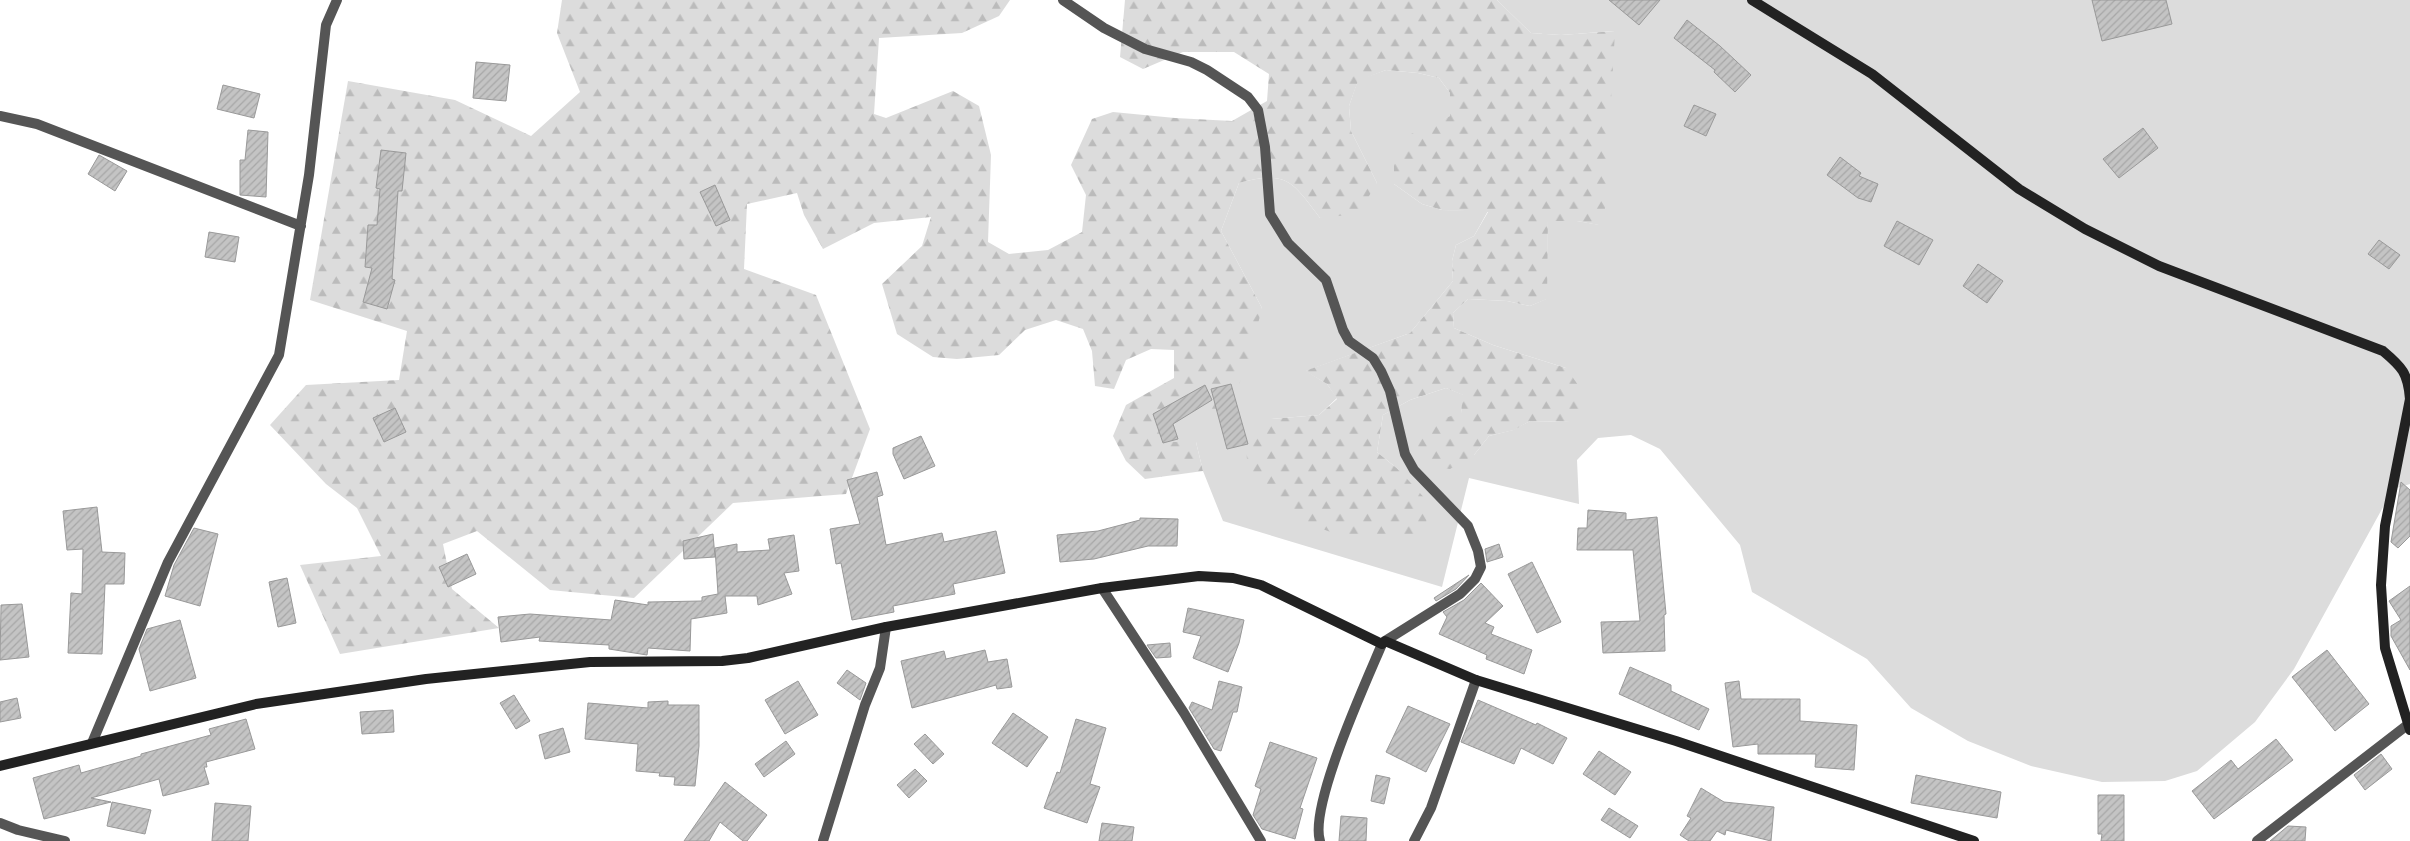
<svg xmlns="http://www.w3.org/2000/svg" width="2410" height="841" viewBox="0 0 2410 841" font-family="'Asap Condensed',sans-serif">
	<defs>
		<pattern id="forest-firs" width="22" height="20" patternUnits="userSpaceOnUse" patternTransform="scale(1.25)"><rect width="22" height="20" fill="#dcdcdc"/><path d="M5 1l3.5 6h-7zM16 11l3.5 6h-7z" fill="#bbb"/></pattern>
		<pattern id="building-hatch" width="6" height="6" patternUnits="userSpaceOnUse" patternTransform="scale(1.25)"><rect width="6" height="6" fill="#c4c4c4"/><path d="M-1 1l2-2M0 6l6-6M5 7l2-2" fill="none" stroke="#a7a7a7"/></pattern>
	</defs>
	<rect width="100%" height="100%" fill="#fff"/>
	<path fill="#dcdcdc" d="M 1497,0 L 2410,0 L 2410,484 L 2393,489 L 2294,669 L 2255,722 L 2197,771 L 2165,781 L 2102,782 L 2031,766 L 1968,741 L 1911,708 L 1867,659 L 1752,592 L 1740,545 L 1660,449 L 1631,435 L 1598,438 L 1577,460 L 1579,504 L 1469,478 L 1442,587 L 1223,521 L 1203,471 L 1196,442 L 1170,442 L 1178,410 L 1262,308 L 1221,231 L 1239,183 C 1287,170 1292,181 1320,218 L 1377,183 L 1351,131 L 1349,106 L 1358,80 L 1386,70 L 1418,73 L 1439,78 L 1450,93 L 1450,116 L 1432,126 L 1394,184 L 1422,204 L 1442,210 L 1488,211 L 1474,236 L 1456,245 L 1452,261 L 1453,281 L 1410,333 L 1306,371 L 1327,384 L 1337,398 L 1319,415 L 1271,419 L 1399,470 L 1377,452 L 1383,415 L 1410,400 L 1446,388 L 1464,395 L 1461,413 L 1474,455 L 1489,436 L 1513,430 L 1530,421 L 1570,422 L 1566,368 L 1493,345 L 1454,328 L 1453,313 L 1468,299 L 1507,301 L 1530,306 L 1546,299 L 1548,221 L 1577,221 L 1600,225 L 1614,31 L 1561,35 L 1531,33 Z"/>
	<path fill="url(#forest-firs)" d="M 562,0 L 1010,0 L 999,16 L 962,33 L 879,38 L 874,114 L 886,118 L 953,91 L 979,106 L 991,155 L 988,242 L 1009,254 L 1048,250 L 1082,232 L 1086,195 L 1071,165 L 1092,119 L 1113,112 L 1175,118 L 1232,121 L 1267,101 L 1269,74 L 1234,52 L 1183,52 L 1143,69 L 1120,57 L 1125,0 L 1497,0 L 1531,33 L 1561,35 L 1615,31 L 1604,226 L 1577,221 L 1548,221 L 1547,299 L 1530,306 L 1507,301 L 1468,299 L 1453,313 L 1454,328 L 1493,345 L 1566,368 L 1583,392 L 1580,412 L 1570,422 L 1530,421 L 1514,430 L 1489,436 L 1474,455 L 1450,469 L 1426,466 L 1417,451 L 1419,426 L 1461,413 L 1463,395 L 1446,388 L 1410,400 L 1383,415 L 1377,452 L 1399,470 L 1429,503 L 1425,532 L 1401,538 L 1347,538 L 1306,523 L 1273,500 L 1248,470 L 1246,449 L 1271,419 L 1319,415 L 1337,399 L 1327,384 L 1305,371 L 1410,333 L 1453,281 L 1452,261 L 1456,245 L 1474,236 L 1488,212 L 1442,210 L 1422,204 L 1394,184 L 1394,157 L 1411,134 L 1450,116 L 1450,93 L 1439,78 L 1418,73 L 1386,70 L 1358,81 L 1349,106 L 1351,131 L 1377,183 L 1358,214 L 1320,218 C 1292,181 1287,170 1239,183 L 1221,231 L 1262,308 L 1249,359 L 1227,414 L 1178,411 L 1170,442 L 1196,442 L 1203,471 L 1145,479 L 1126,461 L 1113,436 L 1126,405 L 1174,378 L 1174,350 L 1151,349 L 1126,360 L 1114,389 L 1095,386 L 1092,351 L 1083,329 L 1056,320 L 1025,330 L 999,355 L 957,359 L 933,357 L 897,334 L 882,284 L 922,246 L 931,217 L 874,223 L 823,249 L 804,215 L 797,193 L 747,204 L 744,269 L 816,295 L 870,429 L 846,494 L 733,503 L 634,598 L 550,590 L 477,531 L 443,544 L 452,589 L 499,628 L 340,654 L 300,565 L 381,556 L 357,508 L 326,484 L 270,425 L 306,385 L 399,380 L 407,331 L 310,300 L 348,81 L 455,100 L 531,136 L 580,92 L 557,33 Z"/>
	<path fill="url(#building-hatch)" stroke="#999" d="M 1609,0 L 1660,0 L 1639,25 Z
		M 2092,0 L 2166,0 L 2172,24 L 2102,41 Z
		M 1687,20 L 1720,46 L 1751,75 L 1735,92 L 1714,72 L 1715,70 L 1674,38 Z
		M 476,62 L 510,65 L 506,101 L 473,98 Z
		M 223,85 L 260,94 L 254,118 L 217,109 Z
		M 1694,105 L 1716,114 L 1706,136 L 1684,126 Z
		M 2143,128 L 2158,148 L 2119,178 L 2103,159 Z
		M 248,130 L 268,132 L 266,197 L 240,195 L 240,160 L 245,160 Z
		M 381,150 L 406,153 L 402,191 L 398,191 L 392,279 L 395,280 L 387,309 L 363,302 L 372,268 L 365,267 L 368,225 L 377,225 L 380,189 L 376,188 Z
		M 99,155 L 127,171 L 115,191 L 88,174 Z
		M 1840,157 L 1861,173 L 1859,176 L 1878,184 L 1871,202 L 1858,198 L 1827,175 Z
		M 715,185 L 730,220 L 716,226 L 700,192 Z
		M 1897,221 L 1933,240 L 1919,265 L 1884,246 Z
		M 209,232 L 239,237 L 235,262 L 205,257 Z
		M 2379,240 L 2400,255 L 2389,269 L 2368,254 Z
		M 1978,264 L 2003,281 L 1987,303 L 1963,286 Z
		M 1231,384 L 1248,444 L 1227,449 L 1211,389 Z
		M 1205,385 L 1212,400 L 1173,424 L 1178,439 L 1163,443 L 1153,414 Z
		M 395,408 L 406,432 L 384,442 L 373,418 Z
		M 921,436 L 935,466 L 904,479 L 893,454 L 893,448 Z
		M 877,472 L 883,495 L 877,497 L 886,545 L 942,533 L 944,542 L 996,531 L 1005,573 L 953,584 L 955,594 L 893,606 L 894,612 L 852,620 L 841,563 L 836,564 L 830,529 L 860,524 L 847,480 Z
		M 2401,482 L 2410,490 L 2410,536 L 2398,548 L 2391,542 Z
		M 97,507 L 102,552 L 125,553 L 124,584 L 105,584 L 102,654 L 68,653 L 71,593 L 82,594 L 83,549 L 67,550 L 63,511 Z
		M 1588,510 L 1626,513 L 1626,520 L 1657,517 L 1666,614 L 1664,615 L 1665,651 L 1603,653 L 1601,622 L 1640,621 L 1633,550 L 1577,550 L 1578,528 L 1587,528 Z
		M 1140,518 L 1178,519 L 1177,546 L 1148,546 L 1094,559 L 1060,562 L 1057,535 L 1098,531 L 1140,520 Z
		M 194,528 L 218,534 L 200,606 L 165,596 L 174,565 Z
		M 713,534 L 715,557 L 684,559 L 683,541 Z
		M 794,535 L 799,571 L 784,573 L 792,594 L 758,605 L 757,596 L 725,596 L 727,613 L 691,619 L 690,651 L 648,648 L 647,655 L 609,649 L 609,645 L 539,641 L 540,637 L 501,642 L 498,617 L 530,614 L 611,620 L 615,600 L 648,605 L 648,602 L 702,601 L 702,597 L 718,594 L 715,548 L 737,544 L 737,552 L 770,550 L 768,539 Z
		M 1499,544 L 1503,557 L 1487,562 L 1485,549 Z
		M 467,554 L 476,574 L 448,587 L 439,567 Z
		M 1532,562 L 1561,622 L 1537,633 L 1508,574 Z
		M 1469,575 L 1456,589 L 1436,601 L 1434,598 Z
		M 287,578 L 296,623 L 278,627 L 269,582 Z
		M 1481,583 L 1503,606 L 1485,623 L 1494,627 L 1491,634 L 1532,650 L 1524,674 L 1486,659 L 1487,655 L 1439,634 L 1447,617 L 1443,612 L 1464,600 Z
		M 2410,586 L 2410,670 L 2391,636 L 2391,626 L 2401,620 L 2389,601 Z
		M 22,604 L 29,657 L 0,660 L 1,605 Z
		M 1188,608 L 1244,620 L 1239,643 L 1228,672 L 1193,658 L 1201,636 L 1183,632 Z
		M 180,620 L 196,678 L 150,691 L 139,649 L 147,629 Z
		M 1170,643 L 1171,657 L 1156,658 L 1147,645 Z
		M 985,650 L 988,662 L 1007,659 L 1012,687 L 997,689 L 996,685 L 912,708 L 901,661 L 944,651 L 946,659 Z
		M 2327,650 L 2369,704 L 2335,731 L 2292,677 Z
		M 1630,667 L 1671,685 L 1671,691 L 1709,709 L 1699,730 L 1619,694 Z
		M 847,670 L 866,683 L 860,700 L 837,683 Z
		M 798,681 L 818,715 L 785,734 L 765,700 Z
		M 1219,681 L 1242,687 L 1237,712 L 1233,712 L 1221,751 L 1214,749 L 1189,708 L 1192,702 L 1212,710 Z
		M 1739,681 L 1741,699 L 1800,699 L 1800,721 L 1857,725 L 1854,770 L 1815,767 L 1816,754 L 1758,754 L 1758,744 L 1733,747 L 1725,683 Z
		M 514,695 L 530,721 L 516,729 L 500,703 Z
		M 17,698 L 21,718 L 0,722 L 0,702 Z
		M 1478,700 L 1536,725 L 1537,723 L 1567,738 L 1553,764 L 1521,748 L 1514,764 L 1461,742 Z
		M 668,701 L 668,705 L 699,705 L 699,746 L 695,786 L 674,785 L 675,777 L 659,776 L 660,773 L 636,771 L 638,744 L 585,739 L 588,703 L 648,708 L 648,702 Z
		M 1408,706 L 1450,724 L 1426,772 L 1386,752 Z
		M 393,710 L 394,732 L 362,734 L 360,712 Z
		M 1013,713 L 1048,737 L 1027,767 L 992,743 Z
		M 246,719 L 255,749 L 206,762 L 207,767 L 204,767 L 209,784 L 163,796 L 159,779 L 91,798 L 111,802 L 44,819 L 33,778 L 79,765 L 81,773 L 141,756 L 141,754 L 211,735 L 209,729 Z
		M 1076,719 L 1106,728 L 1090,784 L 1100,787 L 1087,823 L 1044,808 L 1057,772 L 1060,773 Z
		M 563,728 L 570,752 L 545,759 L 539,735 Z
		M 925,734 L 944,754 L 933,764 L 914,744 Z
		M 2276,739 L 2293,760 L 2214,819 L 2192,791 L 2231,760 L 2238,769 Z
		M 786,741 L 795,754 L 764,777 L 755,764 Z
		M 1270,742 L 1317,758 L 1300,808 L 1303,809 L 1295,839 L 1262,829 L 1253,815 L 1261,789 L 1255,786 Z
		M 1599,751 L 1631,772 L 1615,795 L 1583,774 Z
		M 2381,754 L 2392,769 L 2365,790 L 2354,775 Z
		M 915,769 L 927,781 L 909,798 L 897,785 Z
		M 1376,775 L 1390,778 L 1384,804 L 1371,801 Z
		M 1916,775 L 2001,792 L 1997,818 L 1911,803 Z
		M 725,782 L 767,815 L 747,841 L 743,841 L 720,822 L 709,841 L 684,841 Z
		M 1701,788 L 1724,802 L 1774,807 L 1771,841 L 1726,830 L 1725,835 L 1717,831 L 1710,841 L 1689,841 L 1680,835 L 1691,818 L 1687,816 Z
		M 2098,795 L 2124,795 L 2124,841 L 2101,841 L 2102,834 L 2098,834 Z
		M 112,802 L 151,810 L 145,834 L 107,826 Z
		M 215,803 L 251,806 L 248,841 L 212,841 Z
		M 1609,808 L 1638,826 L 1630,838 L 1601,820 Z
		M 1341,816 L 1367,818 L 1366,841 L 1339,841 Z
		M 1102,823 L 1134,827 L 1132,841 L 1099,841 Z
		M 2288,826 L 2306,827 L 2305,841 L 2270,841 Z"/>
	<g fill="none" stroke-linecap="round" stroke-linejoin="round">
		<path stroke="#555" stroke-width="10" d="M 1063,0 L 1104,28 L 1145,49 L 1191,62 L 1207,70 L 1248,97 L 1258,110 L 1265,147 L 1270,214 L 1288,243 L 1326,280 L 1343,330 L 1349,341 L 1373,358 L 1381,371 L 1390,391 L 1405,454 L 1414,470 L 1468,526 L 1478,551 L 1481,567 L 1475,579 L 1460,594 L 1385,641
			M 0,116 L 37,124 L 301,226
			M 1102,588 L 1184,713 L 1261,841
			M 92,743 L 168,562 L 279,355 L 309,175 L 326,25 L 337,0
			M 0,823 L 18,830 L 65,841
			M 823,841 L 865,705 L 880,668 L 886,627
			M 1320,841 C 1309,806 1366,682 1382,644
			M 1414,841 L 1431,808 L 1476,680
			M 2257,841 L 2410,723"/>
		<path stroke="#222" stroke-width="10" d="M 1752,0 L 1872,74 L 2019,189 L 2085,229 L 2159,266 L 2383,351 C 2402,367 2408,373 2410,399 L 2385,526 L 2381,585 L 2385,648 L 2410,730
			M 0,766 L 256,704 L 426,679 L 590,662 L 722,661 L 748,658 L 886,627 L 1102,588 L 1199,576 L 1233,578 L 1261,585 L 1382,644 L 1385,641 L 1476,680 L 1676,741 L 1974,841"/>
	</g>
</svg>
